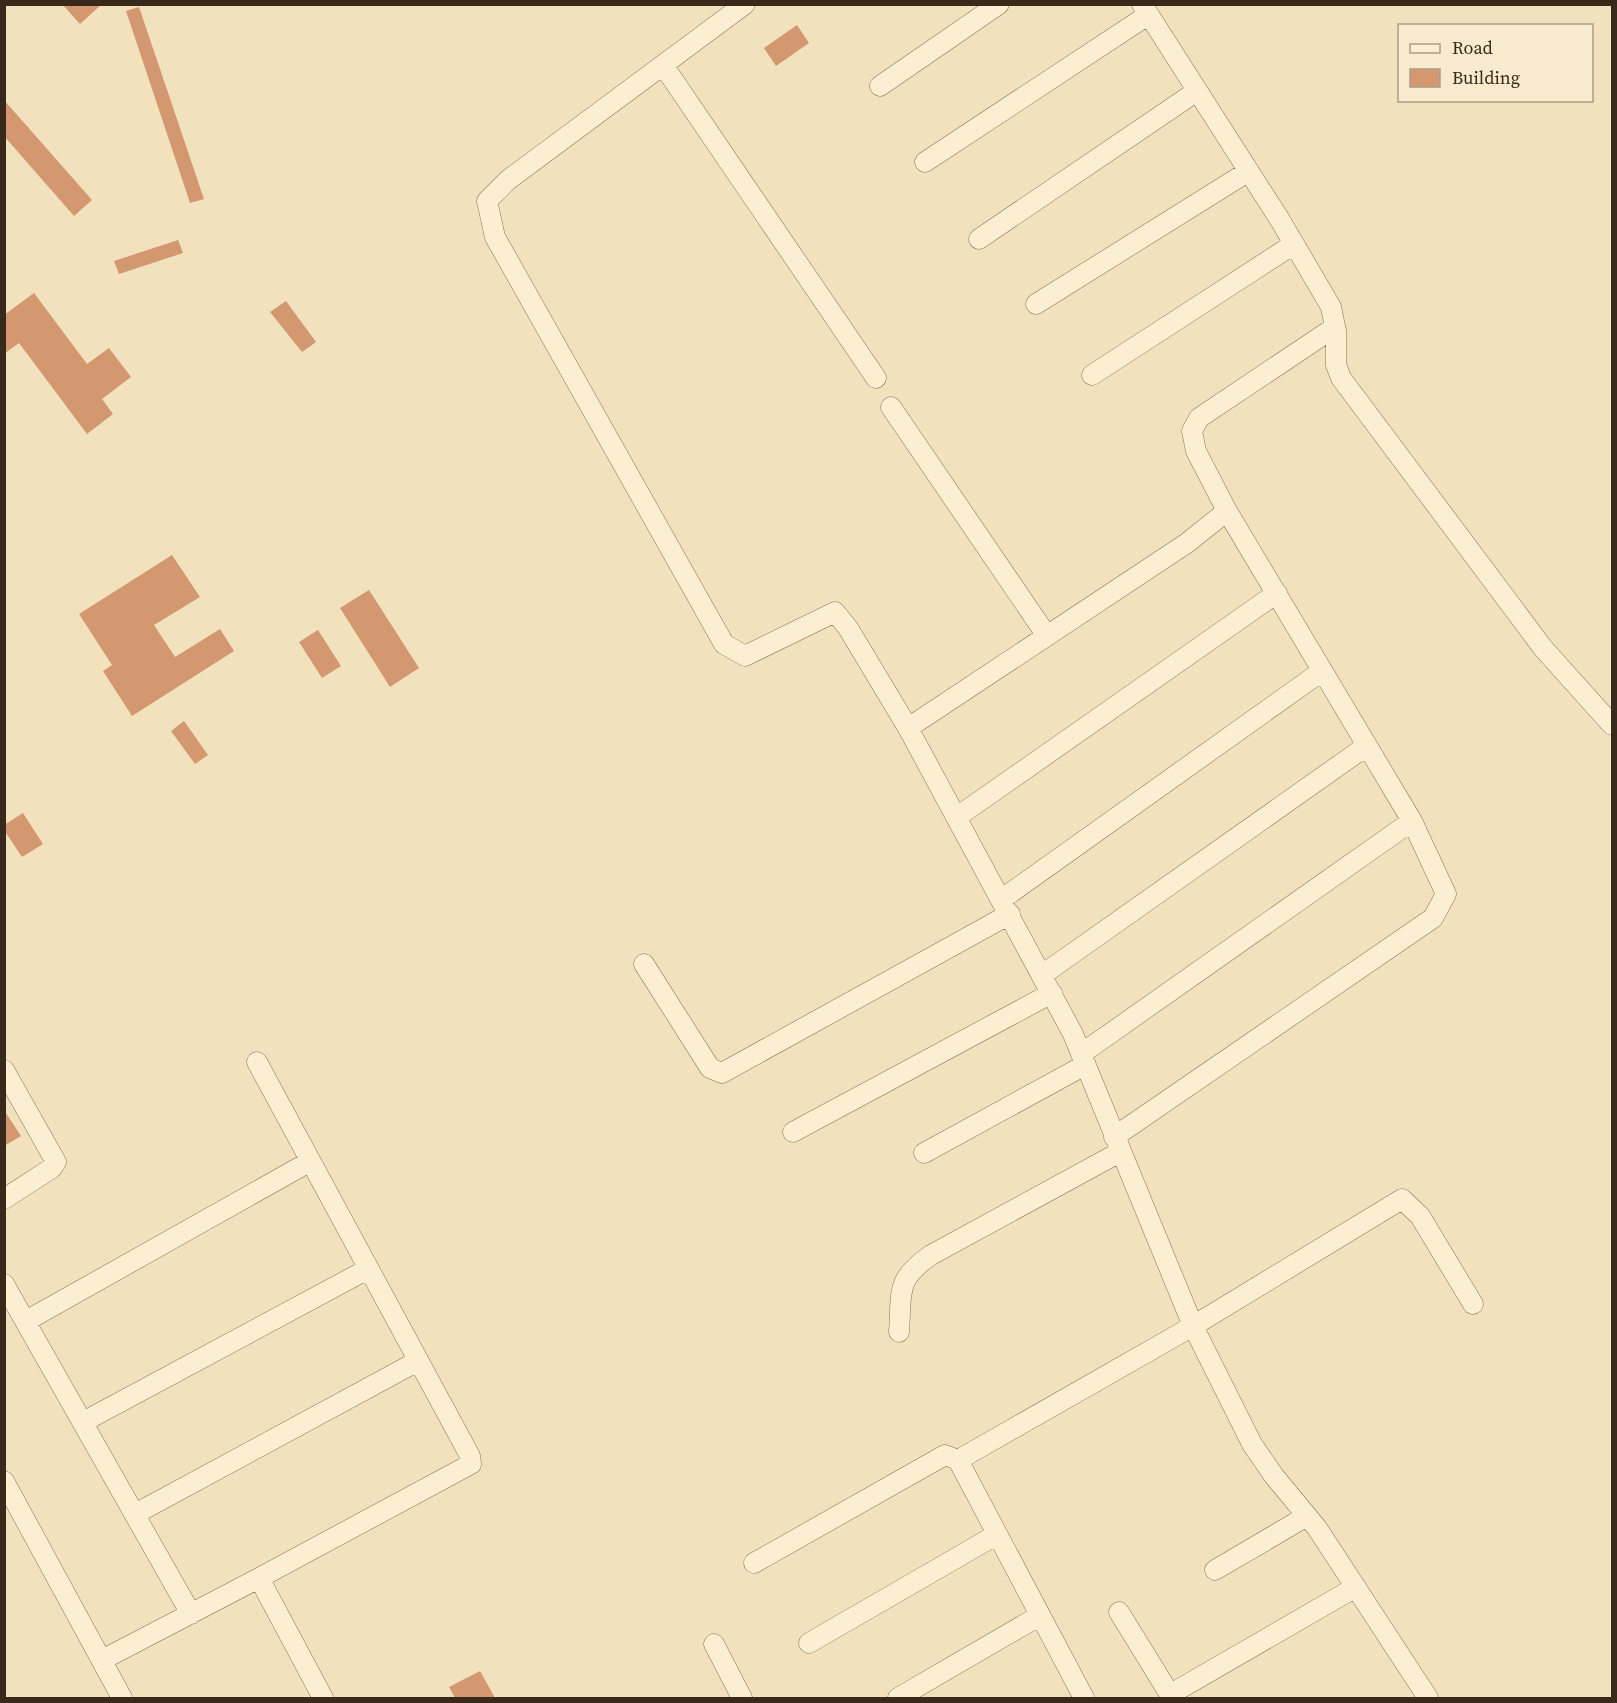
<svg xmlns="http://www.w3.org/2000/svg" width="1617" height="1703" viewBox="0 0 1617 1703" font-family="'Source Serif 4',serif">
	<rect width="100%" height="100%" fill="#f1e1bd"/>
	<path fill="#d3986f" d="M 62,4 L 102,4 L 80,24 Z
		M 139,7 L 204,199 L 190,203 L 126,11 Z
		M 797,25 L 809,43 L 776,66 L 764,48 Z
		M 4,100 L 92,200 L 74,216 L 4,136 Z
		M 178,240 L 183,253 L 119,274 L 114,261 Z
		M 34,293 L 87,364 L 109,348 L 131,377 L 102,399 L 113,414 L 87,434 L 19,343 L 4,354 L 4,315 Z
		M 286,301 L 316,342 L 302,352 L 270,312 Z
		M 172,555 L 200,597 L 154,625 L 175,657 L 220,629 L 234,651 L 132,716 L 103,671 L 112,665 L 79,614 Z
		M 369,590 L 419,668 L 390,687 L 340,608 Z
		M 318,630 L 341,666 L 322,678 L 299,642 Z
		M 184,721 L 208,755 L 195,764 L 171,731 Z
		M 23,813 L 43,844 L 22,857 L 4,830 L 4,825 Z
		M 4,1110 L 21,1136 L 4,1146 Z
		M 480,1671 L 495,1698 L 455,1698 L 449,1687 Z"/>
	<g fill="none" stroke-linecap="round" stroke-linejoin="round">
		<defs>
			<path id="minor" d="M 745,4 L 508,180 L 487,201 L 495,237 L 724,644 L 745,656 L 835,612 L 848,628 L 908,728 L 1073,1034 L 1193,1326 L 1252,1444 L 1274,1476 L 1317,1528 L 1428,1698
				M 1142,4 L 1280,220 L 1331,307 L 1336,331 L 1336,365 L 1341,378 L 1543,648 L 1612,725
				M 663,65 L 876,378
				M 880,86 L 999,4
				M 925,162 L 1148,15
				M 979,239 L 1197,91
				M 1036,304 L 1249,171
				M 1092,375 L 1294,244
				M 891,407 L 1047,636
				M 908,728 L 1187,543 L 1227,511 L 1196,451 L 1192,431 L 1199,418 L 1335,327
				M 957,817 L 1277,593
				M 1002,899 L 1322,671
				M 644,964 L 710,1068 L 722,1073 L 1010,914
				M 1042,975 L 1365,747
				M 1081,1054 L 1412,821
				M 257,1062 L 470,1456 L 471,1464 L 259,1578
				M 4,1070 L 56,1162 L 52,1168 L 4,1199
				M 793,1132 L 1052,993
				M 1114,1137 L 1433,918 L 1446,894 L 1412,821 L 1227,511
				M 924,1153 L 1085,1065
				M 4,1284 L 191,1614
				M 26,1321 L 309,1162
				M 899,1332 C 902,1291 895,1280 931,1255 L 1120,1152
				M 83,1422 L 368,1269
				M 4,1481 L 122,1698
				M 135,1514 L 418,1361
				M 754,1563 L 945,1455 L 958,1460
				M 1215,1570 L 1307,1516
				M 1119,1612 L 1172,1698
				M 809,1643 L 996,1535
				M 714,1644 L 742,1698
				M 102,1660 L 259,1578 L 323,1698
				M 1169,1695 L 1356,1587
				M 898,1698 L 1039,1616
				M 1084,1698 L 958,1460 L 1193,1326 L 1402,1199 L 1420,1216 L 1473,1304"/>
		</defs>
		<use href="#minor" stroke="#8b7155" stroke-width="21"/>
		<use href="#minor" stroke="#fceed1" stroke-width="20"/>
	</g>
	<rect width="1617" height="1703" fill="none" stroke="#39291b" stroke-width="12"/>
	<rect x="1398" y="24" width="195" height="78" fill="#f8ebcd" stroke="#ac9d86" stroke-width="1.5"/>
	<rect x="1410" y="44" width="30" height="9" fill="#fceed1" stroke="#ac9d86" stroke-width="1.5"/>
	<text x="1452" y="54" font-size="18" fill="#39291b">Road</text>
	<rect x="1410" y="69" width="30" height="18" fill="#d3986f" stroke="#ac9d86" stroke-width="1.5"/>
	<text x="1452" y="84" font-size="18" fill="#39291b">Building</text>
</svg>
